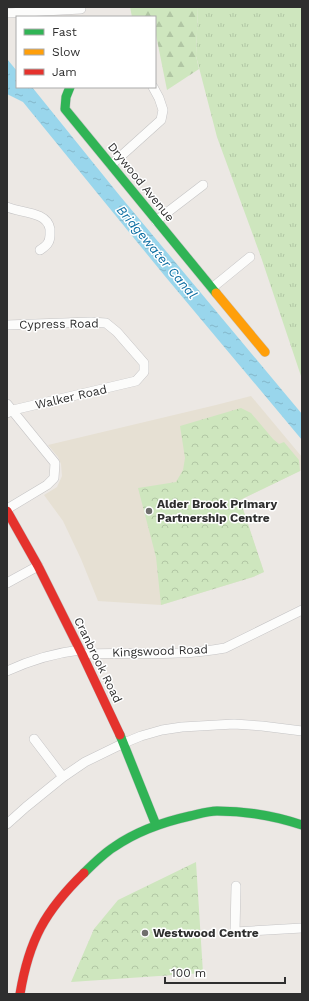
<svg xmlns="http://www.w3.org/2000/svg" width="309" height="1001" viewBox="0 0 309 1001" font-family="'Work Sans',sans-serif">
	<defs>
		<pattern id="grass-tufts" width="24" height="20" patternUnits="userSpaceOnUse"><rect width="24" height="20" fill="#cee6be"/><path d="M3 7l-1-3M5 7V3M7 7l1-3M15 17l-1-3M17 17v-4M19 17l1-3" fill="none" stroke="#b1c6a4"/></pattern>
		<pattern id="forest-firs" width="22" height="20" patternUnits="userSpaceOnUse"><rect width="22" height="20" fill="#cee6be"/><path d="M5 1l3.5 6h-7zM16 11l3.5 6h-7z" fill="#b1c6a4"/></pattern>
		<pattern id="park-crowns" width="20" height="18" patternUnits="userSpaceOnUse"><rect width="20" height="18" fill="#cee6be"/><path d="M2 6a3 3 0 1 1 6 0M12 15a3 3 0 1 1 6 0" fill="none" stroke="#b1c6a4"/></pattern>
		<pattern id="water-ripples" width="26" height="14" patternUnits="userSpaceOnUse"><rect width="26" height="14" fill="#99d6ec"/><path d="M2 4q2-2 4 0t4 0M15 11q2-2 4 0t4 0" fill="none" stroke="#84b8cb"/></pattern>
	</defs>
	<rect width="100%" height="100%" fill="#ece8e4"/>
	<path fill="#e6e0d3" d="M 251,396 L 302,457 L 302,470 L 240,500 L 264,572 L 253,577 L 161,605 L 98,601 L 81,559 L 63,521 L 44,495 L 57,487 L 62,476 L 61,464 L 58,457 L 48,445 L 216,405 Z"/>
	<path fill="url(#grass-tufts)" d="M 198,7 L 302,7 L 302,379 L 261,257 L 217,137 L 196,56 Z"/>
	<path fill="url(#forest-firs)" d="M 130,7 L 198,7 L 196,56 L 199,69 L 167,90 L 155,30 L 155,17 L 132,17 Z"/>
	<path fill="url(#park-crowns)" d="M 241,408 L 251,413 L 273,439 L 279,444 L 284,442 L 299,460 L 300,471 L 240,500 L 264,572 L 253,577 L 161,605 L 156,557 L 138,488 L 176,482 L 183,470 L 185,458 L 180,426 Z
		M 196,862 L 203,973 L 71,982 L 94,929 L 118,900 Z"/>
	<path fill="url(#water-ripples)" d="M 7,59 L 17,71 L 17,87 L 32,87 L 120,196 L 302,414 L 302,440 L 164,275 L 23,102 L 7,94 Z"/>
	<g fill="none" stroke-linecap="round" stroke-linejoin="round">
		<defs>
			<path id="street" d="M 7,13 L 81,9
				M 111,165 L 161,120 L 163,110 L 159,98 L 153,87
				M 7,207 C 20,213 47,211 50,229 C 50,231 50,233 50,235 C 50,243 46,246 40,250
				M 156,221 L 203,185
				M 212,288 L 250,257
				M 7,325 L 91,322 L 106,323 L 117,332 L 144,363 L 144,372 L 136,381 L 13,410 L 7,413
				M 7,404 L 55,463 L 54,478 L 47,485 L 7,509
				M 7,583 L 38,566
				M 82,654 C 129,652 178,657 225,648 L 302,610
				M 7,671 C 31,660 54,653 80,650
				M 34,739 L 63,777
				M 7,824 L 26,807 L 63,777 L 85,762 L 124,743 L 141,736 L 162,730 L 182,727 L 234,724 L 262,726 L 302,731
				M 236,886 L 235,932 L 302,928"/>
			<path id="fast" d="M 70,87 L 66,97 L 65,109 L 216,293
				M 120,735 L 156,825
				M 84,873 C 93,864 103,854 114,847 C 137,831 163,822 190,816 C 199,814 208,811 217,811 C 246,811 275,816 302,825"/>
			<path id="slow" d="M 216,293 L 265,352"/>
			<path id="jam" d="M 7,511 L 38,566 L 82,654 L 120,735
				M 20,994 C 29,940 45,911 84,873"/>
		</defs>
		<use href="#street" stroke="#c5c4c5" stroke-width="10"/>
		<use href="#fast" stroke="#c5c4c5" stroke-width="10"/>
		<use href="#slow" stroke="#c5c4c5" stroke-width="10"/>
		<use href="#jam" stroke="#c5c4c5" stroke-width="10"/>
		<use href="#street" stroke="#fcfcfb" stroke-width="9"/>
		<use href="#fast" stroke="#30b455" stroke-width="9"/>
		<use href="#slow" stroke="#ff9f0a" stroke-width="9"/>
		<use href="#jam" stroke="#e5322d" stroke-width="9"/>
	</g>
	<g fill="#706f6e" stroke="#fff" stroke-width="1.5">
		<circle cx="149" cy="511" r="4"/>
		<circle cx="145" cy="933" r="4"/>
	</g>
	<g text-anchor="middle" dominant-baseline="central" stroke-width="3" stroke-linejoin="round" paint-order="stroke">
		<g font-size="12" fill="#2e2e2e" stroke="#fff">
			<text transform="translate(141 182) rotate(51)">Drywood Avenue</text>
			<text transform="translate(59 324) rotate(-1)">Cypress Road</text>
			<text transform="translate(71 397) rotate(-13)">Walker Road</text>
			<text transform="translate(160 651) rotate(-2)">Kingswood Road</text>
			<text transform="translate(98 660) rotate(64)">Cranbrook Road</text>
		</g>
		<g font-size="12" font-weight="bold" fill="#2e2e2e" stroke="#fff" text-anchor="start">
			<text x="157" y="504">Alder Brook Primary<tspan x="157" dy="14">Partnership Centre</tspan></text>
			<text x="153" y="933">Westwood Centre</text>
		</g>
		<g font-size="13" font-style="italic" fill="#0d6fa3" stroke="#fff">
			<text transform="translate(157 252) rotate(50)">Bridgewater Canal</text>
		</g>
	</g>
	<rect width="309" height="1001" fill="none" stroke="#2e2e2e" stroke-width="16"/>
	<rect x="16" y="16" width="140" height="72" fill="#ffffff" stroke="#ababab"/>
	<rect x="24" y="29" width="20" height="6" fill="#30b455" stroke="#ababab"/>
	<text x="52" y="36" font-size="12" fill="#2e2e2e">Fast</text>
	<rect x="24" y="49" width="20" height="6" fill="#ff9f0a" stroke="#ababab"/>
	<text x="52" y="56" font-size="12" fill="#2e2e2e">Slow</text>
	<rect x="24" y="69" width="20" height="6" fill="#e5322d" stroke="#ababab"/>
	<text x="52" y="76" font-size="12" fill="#2e2e2e">Jam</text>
	<path d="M165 977v6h120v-6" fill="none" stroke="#2e2e2e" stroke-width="2"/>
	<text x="171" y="977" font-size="12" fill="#2e2e2e" stroke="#ffffff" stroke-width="3" paint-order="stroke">100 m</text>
</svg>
